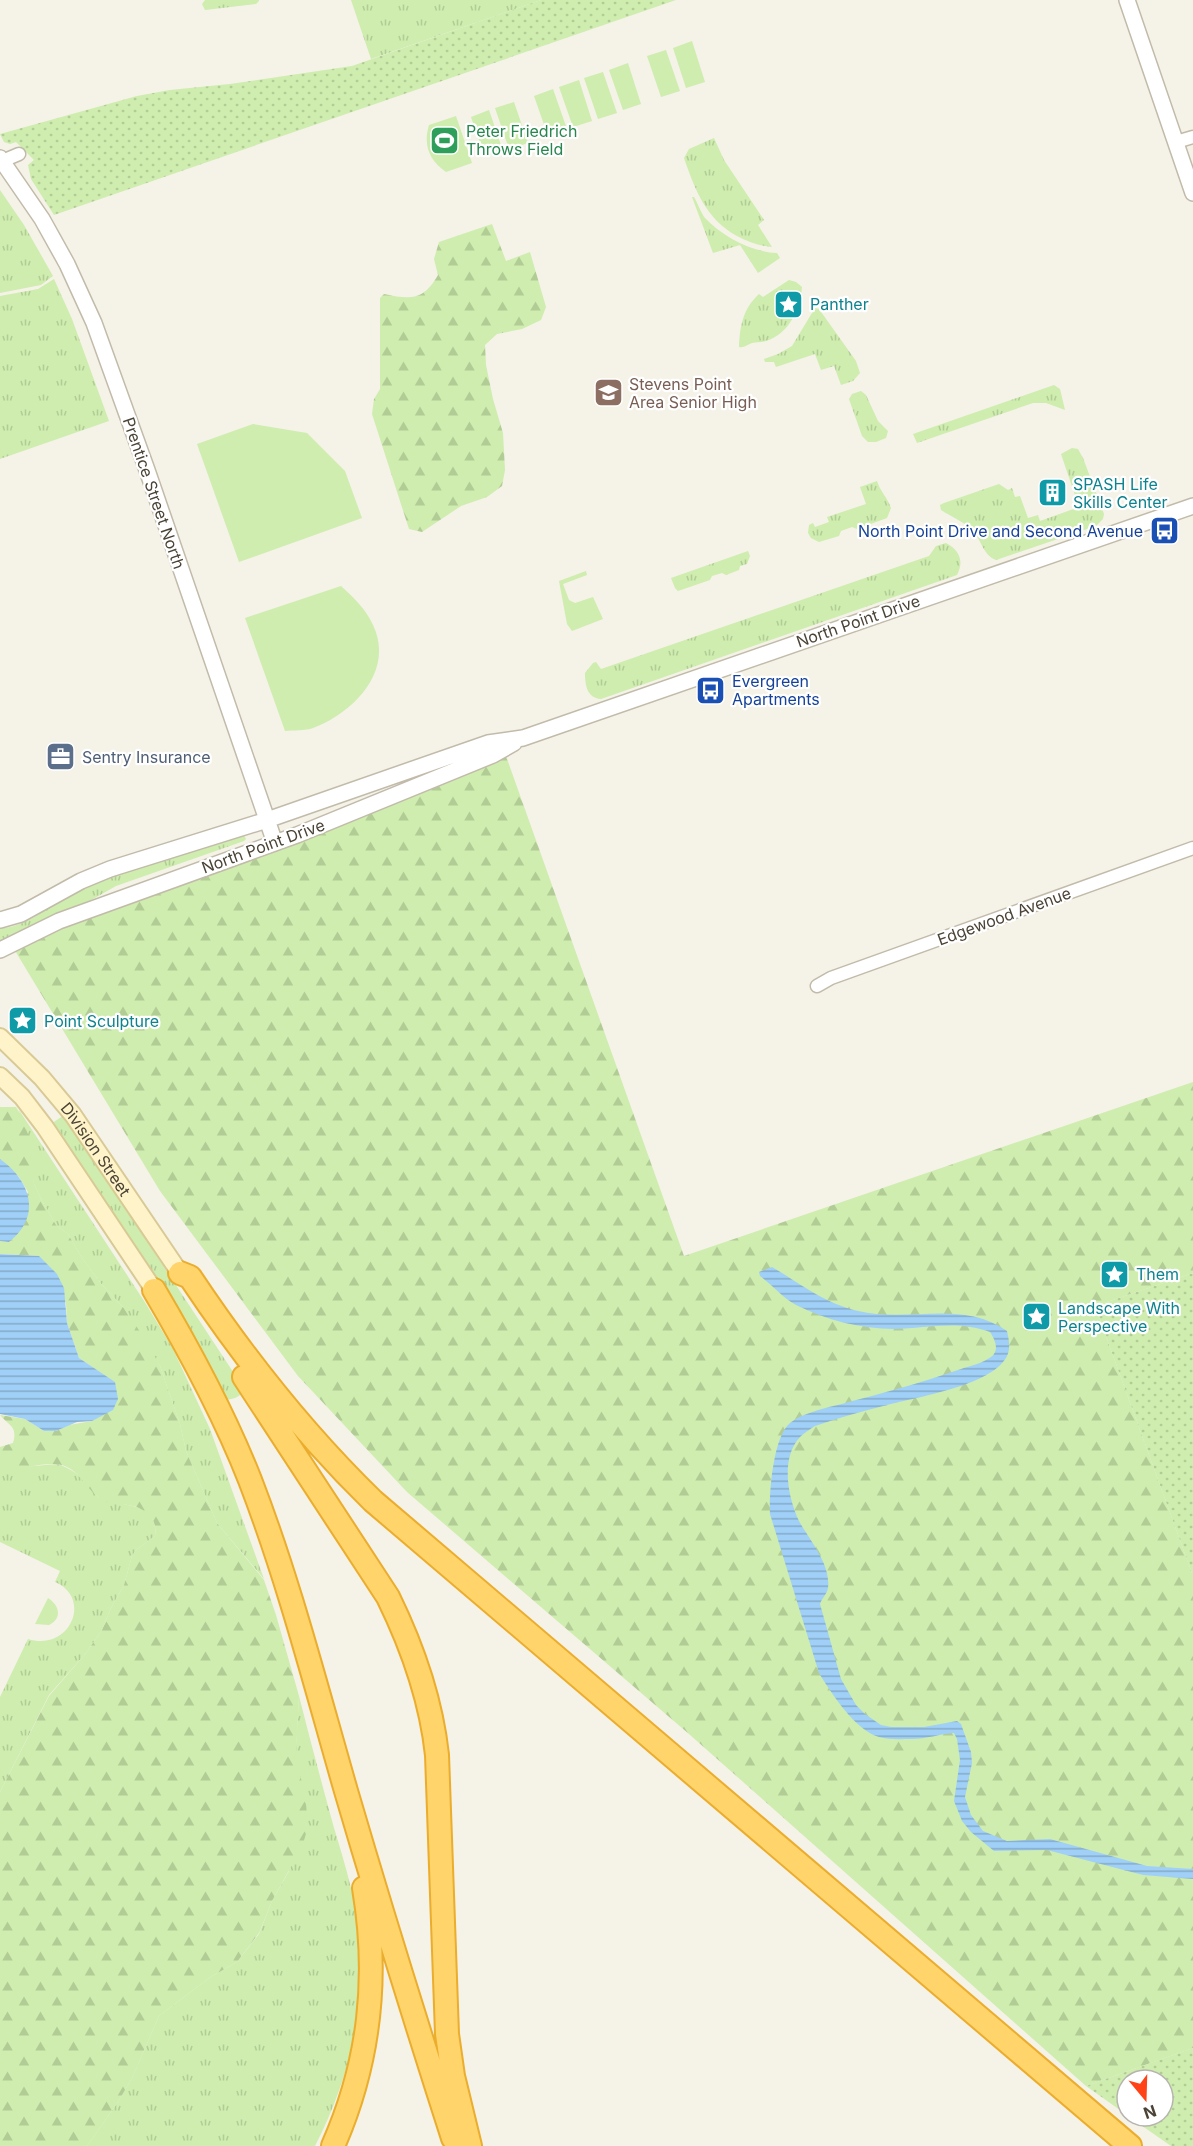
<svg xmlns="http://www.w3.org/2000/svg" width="1193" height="2146" viewBox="0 0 1193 2146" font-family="Inter,sans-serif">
	<defs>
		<pattern id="grass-tufts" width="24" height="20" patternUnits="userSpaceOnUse" patternTransform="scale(1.5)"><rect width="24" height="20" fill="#ceedae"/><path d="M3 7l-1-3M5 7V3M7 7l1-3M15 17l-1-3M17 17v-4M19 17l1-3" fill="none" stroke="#b2cc96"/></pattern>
		<pattern id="forest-firs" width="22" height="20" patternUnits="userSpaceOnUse" patternTransform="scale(1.5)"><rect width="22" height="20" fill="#ceedae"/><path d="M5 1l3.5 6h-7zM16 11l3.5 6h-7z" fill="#b2cc96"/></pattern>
		<pattern id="park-dots" width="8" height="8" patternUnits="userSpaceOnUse" patternTransform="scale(1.5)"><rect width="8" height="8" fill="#ceedae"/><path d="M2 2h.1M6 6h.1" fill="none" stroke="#b2cc96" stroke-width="1.8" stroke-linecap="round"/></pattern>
		<pattern id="water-rules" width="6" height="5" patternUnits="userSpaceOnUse" patternTransform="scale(1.5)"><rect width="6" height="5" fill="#a0d0f7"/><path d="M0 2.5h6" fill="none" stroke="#84aac9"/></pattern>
	</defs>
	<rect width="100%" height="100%" fill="#f5f2e8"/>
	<path fill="url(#grass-tufts)" d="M 205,0 L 259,0 L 259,1 L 256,4 L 205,10 L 202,4 Z
		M 351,0 L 541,0 L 371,59 Z
		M 714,138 L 724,160 L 764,220 L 758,225 L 772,247 C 759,246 748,242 737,236 C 706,219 695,190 684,158 L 689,149 Z
		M 0,190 L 24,225 L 53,276 L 41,285 L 0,293 Z
		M 692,197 L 694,197 C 698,204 701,213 705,218 C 723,237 752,252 777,253 L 780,258 L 758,273 L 740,245 L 713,253 Z
		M 54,279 L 72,319 L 109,421 L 0,459 L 0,296 L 38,289 Z
		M 789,280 L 796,282 L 802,287 C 800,309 789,334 766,341 C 762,342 757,342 752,343 C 746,345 745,348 739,347 C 740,325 743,309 759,294 L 763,297 Z
		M 815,308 L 819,309 L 856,361 L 860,373 L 853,381 L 841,385 L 834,366 L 821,370 L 815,354 L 776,367 L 774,362 L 765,362 L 764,359 L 778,354 L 792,346 Z
		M 1054,385 L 1060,389 L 1065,410 L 1046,403 L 1033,403 L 917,443 L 913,434 Z
		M 861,391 L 866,395 L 878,421 L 888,431 L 886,438 L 876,442 L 868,442 L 862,436 L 849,399 L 852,394 Z
		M 1072,448 L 1078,449 L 1083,458 L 1104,514 L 1103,519 L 1096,526 L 996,560 C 983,555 982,541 973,531 C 962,520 953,518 941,510 L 940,505 L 944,503 L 999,484 L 1008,490 L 1012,488 L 1015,497 L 1020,496 L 1028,518 L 1038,515 L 1040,521 L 1079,507 L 1061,454 Z
		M 877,481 C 880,491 887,497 891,508 L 887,518 L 857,529 L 852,527 L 841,531 L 839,536 L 819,542 L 811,538 L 808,533 L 809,525 L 813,523 L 815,527 L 829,522 L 827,517 L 866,504 L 860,487 Z
		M 946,543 C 960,550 964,562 957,575 L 601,699 C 587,698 585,685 585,673 L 593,663 L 596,662 L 601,669 L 929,556 L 936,546 Z
		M 748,551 L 750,556 L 747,564 L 740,566 L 739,570 L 726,575 L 722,573 L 712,576 L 710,580 L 678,591 L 675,588 L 671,578 Z
		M 244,835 L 246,839 L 244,841 L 116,886 L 86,903 L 52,917 L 0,942 L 0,928 C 24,928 46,909 66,897 C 120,865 186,857 244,835 Z
		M 19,1110 L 146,1304 L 173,1349 L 210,1429 L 264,1579 L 217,1523 L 186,1451 L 180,1424 L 160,1366 L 123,1307 L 102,1285 L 82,1258 L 68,1234 L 56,1225 L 41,1199 L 34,1184 Z
		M 64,1115 L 243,1387 L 243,1392 C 238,1398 232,1400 224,1399 L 51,1124 Z
		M 57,1464 C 71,1468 81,1476 91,1488 C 94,1492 96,1497 100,1498 C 122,1509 158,1499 155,1536 L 136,1550 L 132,1556 L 124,1585 L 111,1608 L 102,1630 L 86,1653 L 49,1695 L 0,1792 L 0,1697 L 28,1639 C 70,1652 93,1598 55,1582 L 60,1571 L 0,1542 L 0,1469 Z
		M 299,1696 C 310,1740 322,1784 334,1828 C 345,1864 359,1910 360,1948 C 363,2021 348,2081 315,2146 L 87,2146 L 118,2102 L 132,2078 L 159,2016 L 209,1978 L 237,1962 L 259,1934 L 272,1901 L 289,1871 Z"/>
	<path fill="url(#forest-firs)" d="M 492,224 L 506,261 L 530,252 L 546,307 L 541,320 L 522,329 L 497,334 L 485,345 L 486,365 L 493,399 L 503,433 L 505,470 L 502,486 L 487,497 L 461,506 L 422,532 L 409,529 L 372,414 L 374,399 L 380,389 L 380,298 L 384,294 C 411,300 424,300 438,275 L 434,259 L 439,242 Z
		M 506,756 L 684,1256 L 1193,1082 L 1193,1273 L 1095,1306 L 1193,1576 L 1193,2048 L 1086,2086 L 689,1734 L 407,1492 L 298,1376 L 160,1191 L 14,949 L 52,929 Z
		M 0,1107 L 16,1107 L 21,1115 L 28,1134 L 34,1184 L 41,1199 L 56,1225 L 68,1234 L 82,1258 L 102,1285 L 123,1307 L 145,1339 L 160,1366 L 180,1424 L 186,1451 L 217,1523 L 264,1580 L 276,1615 L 299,1696 L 296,1753 L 306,1804 L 308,1827 L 302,1847 L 272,1901 L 259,1933 L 237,1962 L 209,1978 L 159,2016 L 132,2078 L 118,2102 L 87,2146 L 0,2146 L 0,1792 L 49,1696 L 86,1653 L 102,1630 L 111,1608 L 124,1585 L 132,1556 L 136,1550 L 155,1536 C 156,1528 155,1521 149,1515 C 133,1498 112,1510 98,1497 C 83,1485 77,1465 55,1464 C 37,1463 19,1471 0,1469 L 0,1447 L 13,1443 C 18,1426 9,1426 0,1415 L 25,1419 L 44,1431 L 56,1431 L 69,1425 L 92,1421 L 114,1382 L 79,1358 L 67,1323 L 66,1303 L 39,1256 L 0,1254 L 0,1241 L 9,1242 L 28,1192 L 19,1177 L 0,1159 Z"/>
	<path fill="url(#park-dots)" d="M 541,0 L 676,0 L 54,215 L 31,179 L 28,165 L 34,160 L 16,142 L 10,144 L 4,142 L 0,134 L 137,96 L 170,90 L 230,84 L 352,66 Z
		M 1193,1273 L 1193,1576 L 1095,1306 Z
		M 1193,2048 L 1193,2146 L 1171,2146 L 1128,2116 L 1163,2116 L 1163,2080 L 1127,2080 L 1127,2115 L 1086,2086 Z"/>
	<path fill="#ceedae" d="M 692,41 L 705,82 L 686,88 L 673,48 Z
		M 666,50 L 680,91 L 661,97 L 647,56 Z
		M 628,63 L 641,104 L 623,110 L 609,70 Z
		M 603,72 L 617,113 L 598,119 L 584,78 Z
		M 579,80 L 592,121 L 573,127 L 559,87 Z
		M 553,89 L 567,129 L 548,136 L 534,96 Z
		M 514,102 L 528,143 L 509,149 L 495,108 Z
		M 489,110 L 503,151 L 485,157 L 471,117 Z
		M 456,116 L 472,163 L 446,172 C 429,160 423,145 429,125 Z
		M 253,424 L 307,433 L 345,471 L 362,518 L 239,562 L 197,444 Z
		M 586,571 L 587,575 L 563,584 L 569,600 L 575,603 L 593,597 L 603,619 L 572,631 L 567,624 L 559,581 Z
		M 341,586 C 353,597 366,609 373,625 C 395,671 353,713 313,728 C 305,731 294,730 285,731 L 245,618 Z
		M 48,1598 C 59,1605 63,1618 49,1625 L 35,1624 Z"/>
	<path fill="url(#water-rules)" d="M 0,1159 C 31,1181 42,1216 9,1242 L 0,1241 Z
		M 0,1254 L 39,1256 L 57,1274 L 64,1288 L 67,1323 L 79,1358 L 115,1382 L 118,1399 L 113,1410 L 92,1421 L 77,1422 L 56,1431 L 44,1431 L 25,1419 L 0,1414 Z
		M 772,1267 C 801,1284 824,1303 858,1311 C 909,1323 962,1299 1007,1331 C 1009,1340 1011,1350 1006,1358 C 989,1386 917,1397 887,1405 C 863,1411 838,1418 815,1426 C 810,1429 804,1433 800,1437 C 780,1458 788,1498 799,1521 C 810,1541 831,1564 828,1588 C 827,1594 822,1598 820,1604 L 841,1679 L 856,1705 L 865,1714 L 881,1725 L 891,1727 L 924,1727 L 957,1721 L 961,1724 L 971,1752 L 972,1763 L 965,1797 L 971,1815 L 983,1831 L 1007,1841 L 1050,1839 L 1147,1866 L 1193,1869 L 1193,1879 L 1143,1875 L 1047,1850 L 994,1851 L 971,1832 L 962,1821 L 954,1801 L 960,1760 L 957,1739 L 954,1733 C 940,1734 926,1739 912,1739 C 902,1739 889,1740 879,1737 C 856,1731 831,1693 819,1673 L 770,1514 C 769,1493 773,1441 788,1425 C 797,1415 824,1408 838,1405 C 879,1394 921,1383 961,1369 C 970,1366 983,1363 991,1357 C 1000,1350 995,1340 990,1332 C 958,1320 928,1328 894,1329 C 861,1329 826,1320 796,1305 C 783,1298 772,1285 760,1276 L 759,1272 Z"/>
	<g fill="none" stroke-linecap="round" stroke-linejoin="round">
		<defs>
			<path id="minor" d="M 1176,142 L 1193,137
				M 0,162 L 19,154
				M 817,986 L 831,978 L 1193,848"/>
			<path id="tertiary" d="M 1127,0 L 1193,193
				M 0,158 L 42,219 L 67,264 L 94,323 L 147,470 L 275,843
				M 0,920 L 21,914 L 81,881 L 110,869 L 267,820 L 488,743 L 523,738 L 1193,506
				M 0,950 L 59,921 L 297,835 L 493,755 L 514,743"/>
			<g id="secondary">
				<path id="s1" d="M 0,1037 L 42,1078 L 73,1115 L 180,1273"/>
				<path d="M 0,1076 L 22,1097 L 45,1127 L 154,1290"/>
			</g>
			<path id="motorway" d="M 180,1273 L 190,1277 C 244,1358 302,1432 373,1501 L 1130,2146
				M 154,1290 C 190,1351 224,1414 250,1480 C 289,1581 316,1687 346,1791 C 380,1907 416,2023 453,2138
				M 244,1377 L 388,1597 C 413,1648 431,1699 437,1755 L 447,2034 L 453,2076 L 470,2146
				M 333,2146 C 370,2062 379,1978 364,1888"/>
		</defs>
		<use href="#minor" stroke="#c2bbaa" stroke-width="15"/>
		<use href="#tertiary" stroke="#c2bbaa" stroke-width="18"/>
		<use href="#secondary" stroke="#d9ca95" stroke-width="20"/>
		<use href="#motorway" stroke="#ebad2d" stroke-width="26"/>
		<use href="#minor" stroke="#fff" stroke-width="12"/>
		<use href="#tertiary" stroke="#fff" stroke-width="15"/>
		<use href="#secondary" stroke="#fff4c9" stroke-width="16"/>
		<use href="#motorway" stroke="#ffd46a" stroke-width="22"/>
	</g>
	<defs>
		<symbol id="stadium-square" viewBox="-11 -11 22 22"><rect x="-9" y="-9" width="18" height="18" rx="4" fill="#2e9e5b" stroke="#fff"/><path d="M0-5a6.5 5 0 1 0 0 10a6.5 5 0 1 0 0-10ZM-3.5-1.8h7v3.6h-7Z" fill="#fff"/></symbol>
		<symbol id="sight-square" viewBox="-11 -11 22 22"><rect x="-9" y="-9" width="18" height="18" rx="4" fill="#0f9aa8" stroke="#fff"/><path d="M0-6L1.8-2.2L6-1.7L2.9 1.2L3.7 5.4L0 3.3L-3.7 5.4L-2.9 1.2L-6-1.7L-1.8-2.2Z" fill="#fff"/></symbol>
		<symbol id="school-square" viewBox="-11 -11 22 22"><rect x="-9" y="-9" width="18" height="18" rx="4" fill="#8d6e63" stroke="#fff"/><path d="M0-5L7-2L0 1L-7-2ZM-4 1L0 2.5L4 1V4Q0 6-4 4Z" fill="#fff"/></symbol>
		<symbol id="building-square" viewBox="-11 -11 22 22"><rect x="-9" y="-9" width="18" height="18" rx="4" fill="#0f9aa8" stroke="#fff"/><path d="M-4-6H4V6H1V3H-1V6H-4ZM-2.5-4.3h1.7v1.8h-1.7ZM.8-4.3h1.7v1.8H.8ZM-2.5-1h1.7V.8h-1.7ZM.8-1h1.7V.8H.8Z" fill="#fff"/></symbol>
		<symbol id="bus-square" viewBox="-11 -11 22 22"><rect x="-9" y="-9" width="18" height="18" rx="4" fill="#1a4fb4" stroke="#fff"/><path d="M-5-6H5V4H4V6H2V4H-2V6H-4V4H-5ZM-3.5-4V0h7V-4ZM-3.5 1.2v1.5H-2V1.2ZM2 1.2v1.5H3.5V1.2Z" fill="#fff"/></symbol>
		<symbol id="office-square" viewBox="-11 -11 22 22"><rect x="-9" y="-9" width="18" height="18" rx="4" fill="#5c6f8a" stroke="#fff"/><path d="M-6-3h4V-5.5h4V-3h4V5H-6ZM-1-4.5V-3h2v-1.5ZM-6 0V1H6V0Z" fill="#fff"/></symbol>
	</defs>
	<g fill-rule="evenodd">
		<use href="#stadium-square" x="428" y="124" width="33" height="33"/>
		<use href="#sight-square" x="772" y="288" width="33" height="33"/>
		<use href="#school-square" x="592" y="376" width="33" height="33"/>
		<use href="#building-square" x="1036" y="476" width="33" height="33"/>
		<use href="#bus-square" x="1148" y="514" width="33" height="33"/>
		<use href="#bus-square" x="694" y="674" width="33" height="33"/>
		<use href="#office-square" x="44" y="740" width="33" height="33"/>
		<use href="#sight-square" x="6" y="1004" width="33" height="33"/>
		<use href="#sight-square" x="1098" y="1258" width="33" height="33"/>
		<use href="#sight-square" x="1020" y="1300" width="33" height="33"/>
	</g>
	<g text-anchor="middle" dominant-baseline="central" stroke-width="4.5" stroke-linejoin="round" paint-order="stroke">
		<g font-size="16" fill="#27864d" stroke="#fff" text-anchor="start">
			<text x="466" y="131">Peter Friedrich<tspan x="466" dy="18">Throws Field</tspan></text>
		</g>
		<g font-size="16" fill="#0d838f" stroke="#fff" text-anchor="start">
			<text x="810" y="304">Panther</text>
			<text x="1073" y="484">SPASH Life<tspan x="1073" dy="18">Skills Center</tspan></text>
			<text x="44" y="1021">Point Sculpture</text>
			<text x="1136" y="1274">Them</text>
			<text x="1058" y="1308">Landscape With<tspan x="1058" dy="18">Perspective</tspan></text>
		</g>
		<g font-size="16" fill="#785e54" stroke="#fff" text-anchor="start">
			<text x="629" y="384">Stevens Point<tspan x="629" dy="18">Area Senior High</tspan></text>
		</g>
		<g font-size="16" fill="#4a4336" stroke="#fff">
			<text transform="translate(154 493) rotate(71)">Prentice Street North</text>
			<text transform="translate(858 621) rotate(-19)">North Point Drive</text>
			<text transform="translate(263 846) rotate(-20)">North Point Drive</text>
			<text transform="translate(1004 916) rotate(-20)">Edgewood Avenue</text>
			<text stroke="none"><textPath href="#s1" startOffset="148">Division Street</textPath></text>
		</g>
		<g font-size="16" fill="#164399" stroke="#fff" text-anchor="end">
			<text x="1143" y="531">North Point Drive and Second Avenue</text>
			<text x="732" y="681" text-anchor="start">Evergreen<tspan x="732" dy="18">Apartments</tspan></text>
		</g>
		<g font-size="16" fill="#4e5e75" stroke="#fff" text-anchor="start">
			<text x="82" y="757">Sentry Insurance</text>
		</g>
	</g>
	<g transform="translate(1145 2098) rotate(161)"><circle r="28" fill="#ffffff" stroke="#b7b4af" stroke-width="1.5"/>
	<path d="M0-4.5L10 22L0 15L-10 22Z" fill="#ff4316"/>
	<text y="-9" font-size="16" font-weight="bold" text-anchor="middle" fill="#4a4336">N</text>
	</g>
</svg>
